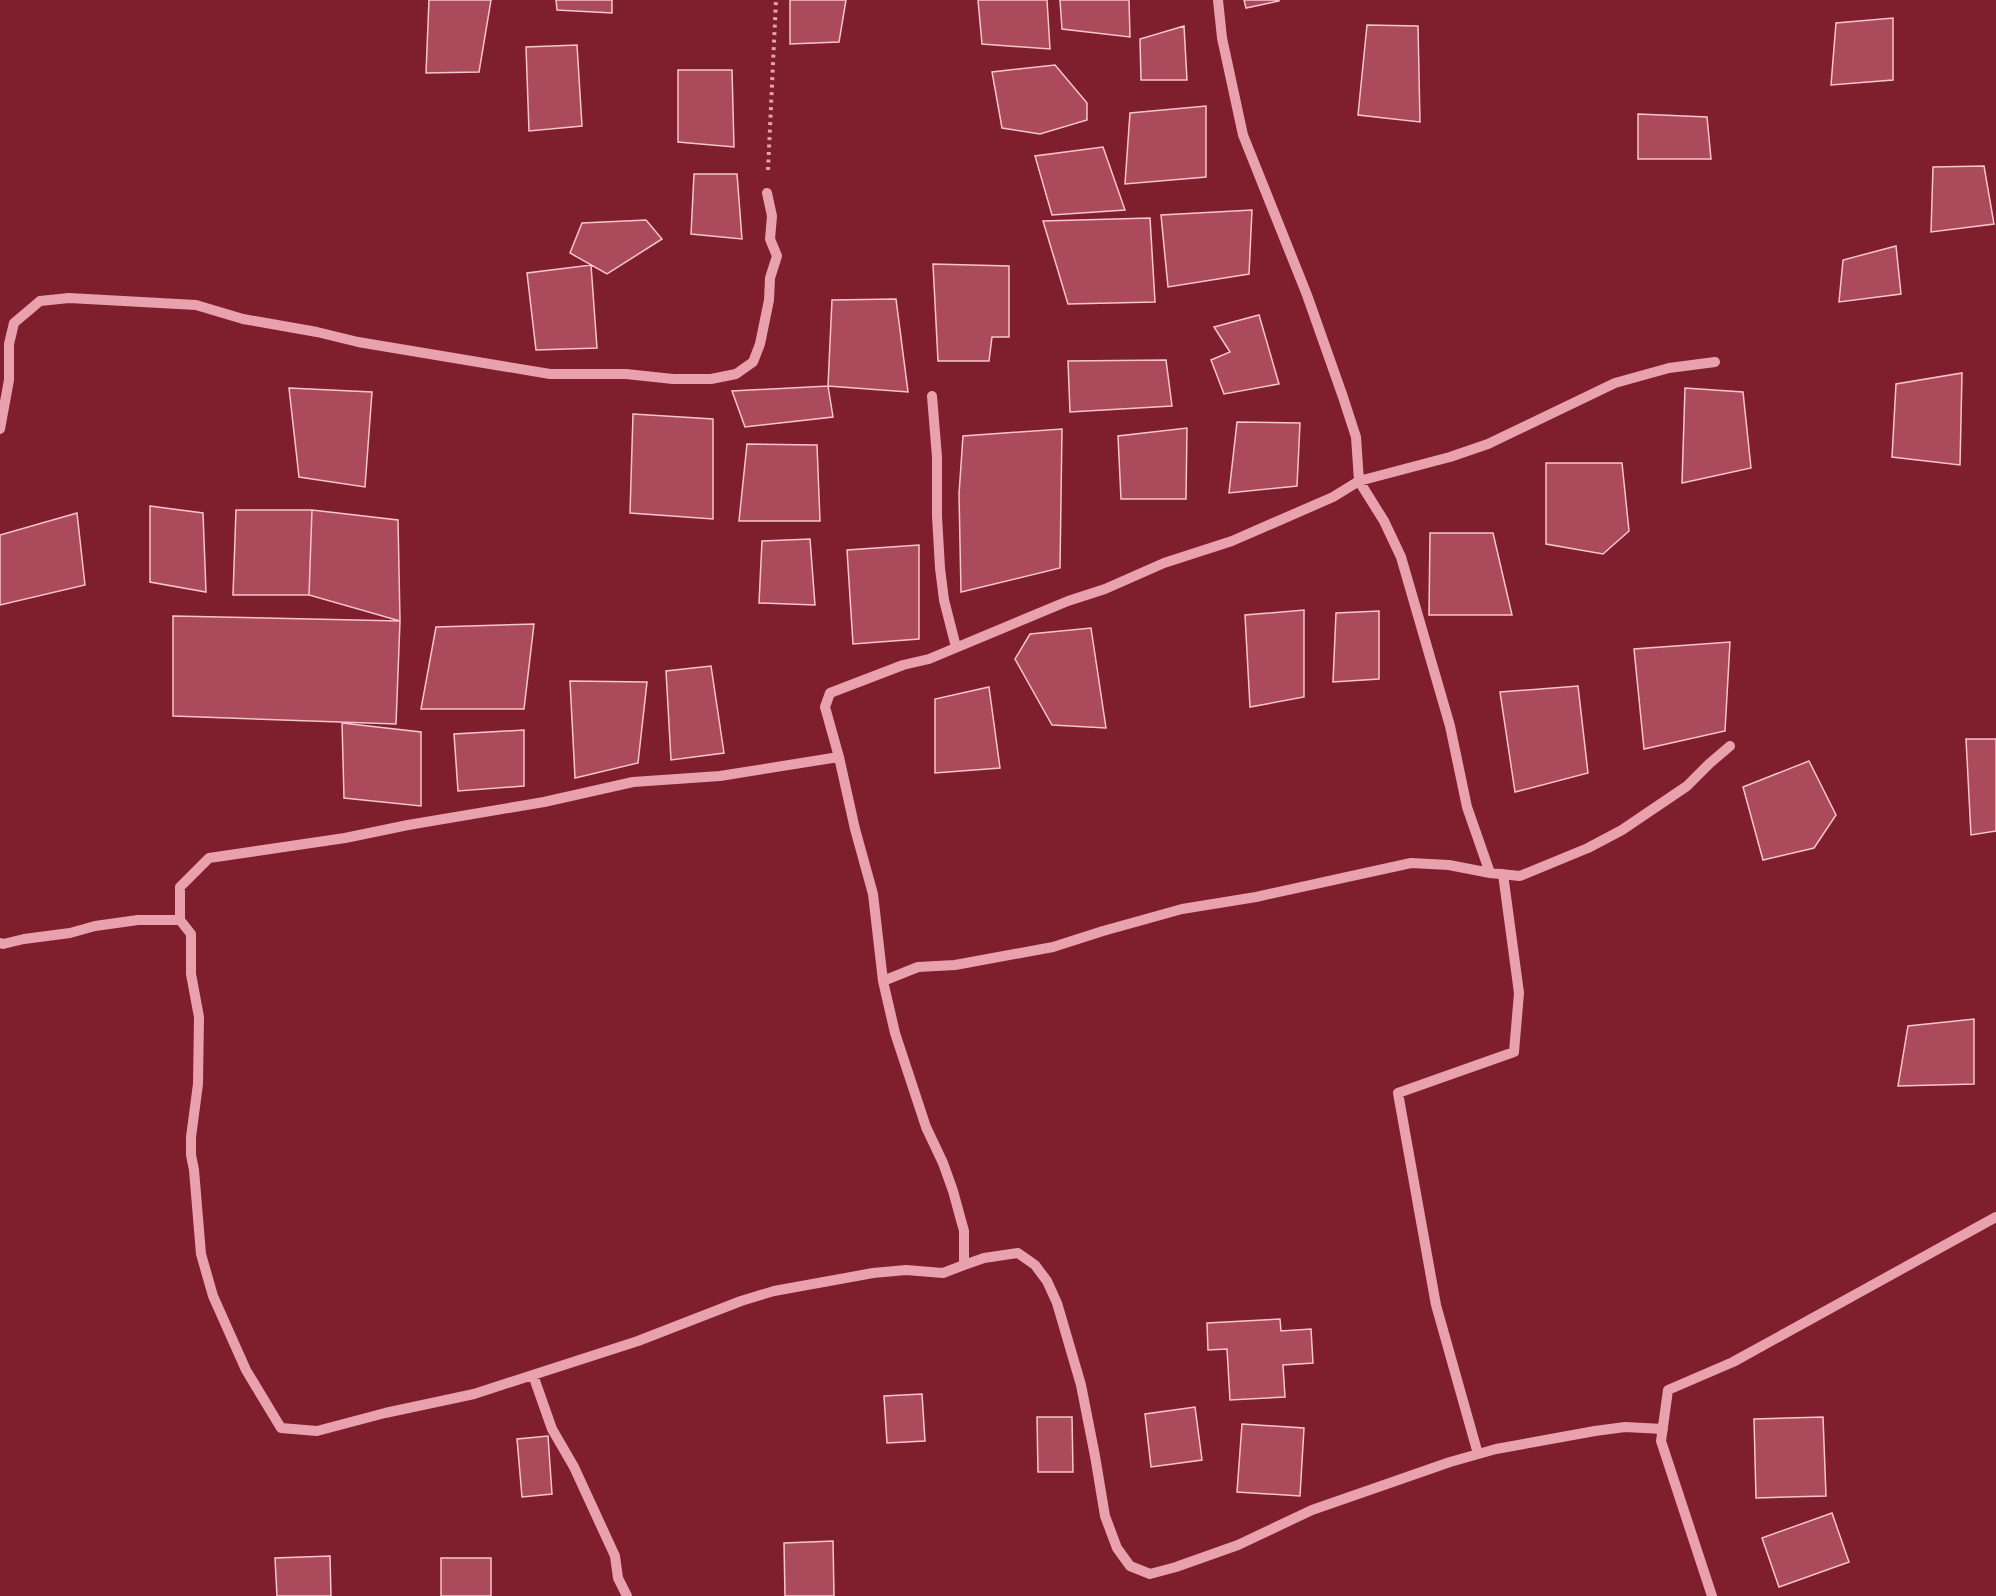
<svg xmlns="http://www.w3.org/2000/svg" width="1996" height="1596" viewBox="0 0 1996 1596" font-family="Poppins,sans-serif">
	<rect width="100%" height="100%" fill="#7f1e2d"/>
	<path fill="#ab4a5b" stroke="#f6c5ce" stroke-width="1.5" d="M 429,0 L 491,0 L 479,72 L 426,73 Z
		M 556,0 L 612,0 L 612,13 L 557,10 Z
		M 790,0 L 846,0 L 839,42 L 790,44 Z
		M 978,0 L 1047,0 L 1050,49 L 982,44 Z
		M 1060,0 L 1129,0 L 1130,37 L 1062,29 Z
		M 1244,0 L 1279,0 L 1279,1 L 1246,8 Z
		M 1893,18 L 1893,80 L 1831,85 L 1836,23 Z
		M 1367,25 L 1418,26 L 1420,122 L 1358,115 Z
		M 1184,26 L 1187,80 L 1141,80 L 1140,39 Z
		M 577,45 L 582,126 L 529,131 L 526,47 Z
		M 1055,65 L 1087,103 L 1087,120 L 1040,134 L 1002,128 L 992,72 Z
		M 678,70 L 732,70 L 734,147 L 678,142 Z
		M 1206,106 L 1206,177 L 1125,184 L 1130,113 Z
		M 1638,114 L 1707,117 L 1711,159 L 1638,159 Z
		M 1103,147 L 1125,210 L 1052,215 L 1035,156 Z
		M 1984,166 L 1994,224 L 1931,232 L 1933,167 Z
		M 694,174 L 737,174 L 742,239 L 691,234 Z
		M 1252,210 L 1249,274 L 1168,287 L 1161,215 Z
		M 1150,218 L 1155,302 L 1068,304 L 1043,221 Z
		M 646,220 L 662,239 L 607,274 L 570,253 L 582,223 Z
		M 1896,246 L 1901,294 L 1839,302 L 1843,260 Z
		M 933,264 L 1009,266 L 1009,337 L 992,337 L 989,361 L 938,361 Z
		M 591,265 L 597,348 L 536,350 L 527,273 Z
		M 896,299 L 908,392 L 828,386 L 832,300 Z
		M 1259,315 L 1279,384 L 1224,394 L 1211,360 L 1230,352 L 1214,327 Z
		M 1166,360 L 1172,406 L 1070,412 L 1068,361 Z
		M 1962,373 L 1960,465 L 1892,457 L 1896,384 Z
		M 828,386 L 833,417 L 745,427 L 732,391 Z
		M 289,388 L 372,392 L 365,487 L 299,477 Z
		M 1685,388 L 1743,392 L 1751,468 L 1682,483 Z
		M 633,414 L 713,419 L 713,519 L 630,513 Z
		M 1237,422 L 1300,423 L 1297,486 L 1229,493 Z
		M 1187,428 L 1186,499 L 1121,499 L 1118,436 Z
		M 1062,429 L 1060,568 L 961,592 L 959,494 L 963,436 Z
		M 747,444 L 817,445 L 820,521 L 739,521 Z
		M 1546,463 L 1622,463 L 1629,531 L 1603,554 L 1546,544 Z
		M 150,506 L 203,513 L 206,592 L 150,582 Z
		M 236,510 L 312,510 L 309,595 L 233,595 Z
		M 312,510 L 398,520 L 400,621 L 309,595 Z
		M 77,513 L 85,585 L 0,605 L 0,535 Z
		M 1430,533 L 1493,533 L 1512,615 L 1429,615 Z
		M 810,539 L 815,605 L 759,603 L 762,541 Z
		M 919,545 L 919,639 L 853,644 L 847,550 Z
		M 1304,610 L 1304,697 L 1250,707 L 1245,615 Z
		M 1379,611 L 1379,679 L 1333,682 L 1336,613 Z
		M 173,616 L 400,621 L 396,724 L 173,716 Z
		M 534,624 L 524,709 L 421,709 L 436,627 Z
		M 1091,628 L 1106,728 L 1052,725 L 1015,659 L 1030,634 Z
		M 1730,642 L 1725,731 L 1644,749 L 1634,649 Z
		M 711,666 L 724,753 L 671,760 L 666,671 Z
		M 570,681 L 647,682 L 638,763 L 575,778 Z
		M 1578,686 L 1588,773 L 1515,792 L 1500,692 Z
		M 989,687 L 1000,768 L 935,773 L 935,699 Z
		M 342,723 L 421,732 L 421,806 L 344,798 Z
		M 524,730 L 524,786 L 458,791 L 454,734 Z
		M 1966,739 L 1996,739 L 1996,831 L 1971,835 Z
		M 1809,761 L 1836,815 L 1814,848 L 1763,860 L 1743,787 Z
		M 1974,1019 L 1974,1084 L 1898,1086 L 1908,1026 Z
		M 1280,1319 L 1281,1331 L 1311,1329 L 1313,1363 L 1283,1365 L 1285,1397 L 1230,1400 L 1227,1349 L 1208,1350 L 1207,1323 Z
		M 922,1394 L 925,1441 L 887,1443 L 884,1396 Z
		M 1195,1407 L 1202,1460 L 1151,1467 L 1145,1414 Z
		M 1037,1417 L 1072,1417 L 1073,1472 L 1038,1472 Z
		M 1823,1417 L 1826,1496 L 1756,1498 L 1754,1419 Z
		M 1242,1424 L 1304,1428 L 1300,1496 L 1237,1492 Z
		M 548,1436 L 552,1494 L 522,1497 L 517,1439 Z
		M 1832,1513 L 1849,1562 L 1779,1587 L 1762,1538 Z
		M 833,1541 L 834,1596 L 785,1596 L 784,1543 Z
		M 330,1556 L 331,1596 L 277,1596 L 275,1558 Z
		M 441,1558 L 491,1558 L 491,1596 L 441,1596 Z"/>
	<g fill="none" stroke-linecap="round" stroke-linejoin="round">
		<path stroke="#e8a1ad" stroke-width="4" stroke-dasharray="3 4.5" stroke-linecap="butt" d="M 768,170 L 776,0"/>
		<path stroke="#e8a1ad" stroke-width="10" d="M 1715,362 L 1669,368 L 1615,383 L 1488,444 L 1450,457 L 1359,481 L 1384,521 L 1401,557 L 1450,726 L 1467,807 L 1490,873 L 1520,876 L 1588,848 L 1622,830 L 1687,786 L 1710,763 L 1730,746
			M 932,396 L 937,457 L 937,516 L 940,568 L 944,600 L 956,647
			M 0,429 L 9,380 L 9,344 L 14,323 L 40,301 L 69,298 L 196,305 L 243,319 L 317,332 L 358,342 L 550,374 L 626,374 L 673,379 L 711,379 L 736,374 L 753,362 L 760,344 L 769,300 L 770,278 L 777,256 L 770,239 L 772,216 L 767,193
			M 180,920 L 180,887 L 209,858 L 345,838 L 408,825 L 544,802 L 633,782 L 720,776 L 839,757
			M 0,943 L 3,944 L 24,939 L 70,933 L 95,926 L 138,920 L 180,920 L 191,934 L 191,974 L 199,1017 L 198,1084 L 191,1137 L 191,1155 L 194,1170 L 201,1254 L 213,1296 L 246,1370 L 281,1428 L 317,1431 L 385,1413 L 474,1394 L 638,1341 L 741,1301 L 774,1291 L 873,1273 L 906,1270 L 943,1273 L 964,1265 L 964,1231 L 953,1191 L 943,1163 L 926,1127 L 895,1033 L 883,981 L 873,894 L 855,829 L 839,757 L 825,707 L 830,693 L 903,665 L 929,659 L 1068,601 L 1105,589 L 1164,563 L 1232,541 L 1333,497 L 1359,481 L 1356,437 L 1343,397 L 1307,295 L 1243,135 L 1222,38 L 1218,0
			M 883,981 L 918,967 L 955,965 L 1053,947 L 1103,931 L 1182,909 L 1256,897 L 1411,863 L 1449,865 L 1490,873
			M 964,1265 L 984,1258 L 1018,1253 L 1035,1265 L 1047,1281 L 1057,1303 L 1081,1385 L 1095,1456 L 1105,1516 L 1117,1548 L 1130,1566 L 1150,1574 L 1176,1567 L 1238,1545 L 1312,1510 L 1450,1462 L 1496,1449 L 1595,1431 L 1625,1427 L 1663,1429
			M 533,1375 L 552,1429 L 574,1467 L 615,1556 L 618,1578 L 627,1596
			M 1478,1454 L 1436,1305 L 1398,1093 L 1514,1052 L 1519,993 L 1503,874
			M 1712,1596 L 1661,1441 L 1668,1390 L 1733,1362 L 1996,1217"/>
	</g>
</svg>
